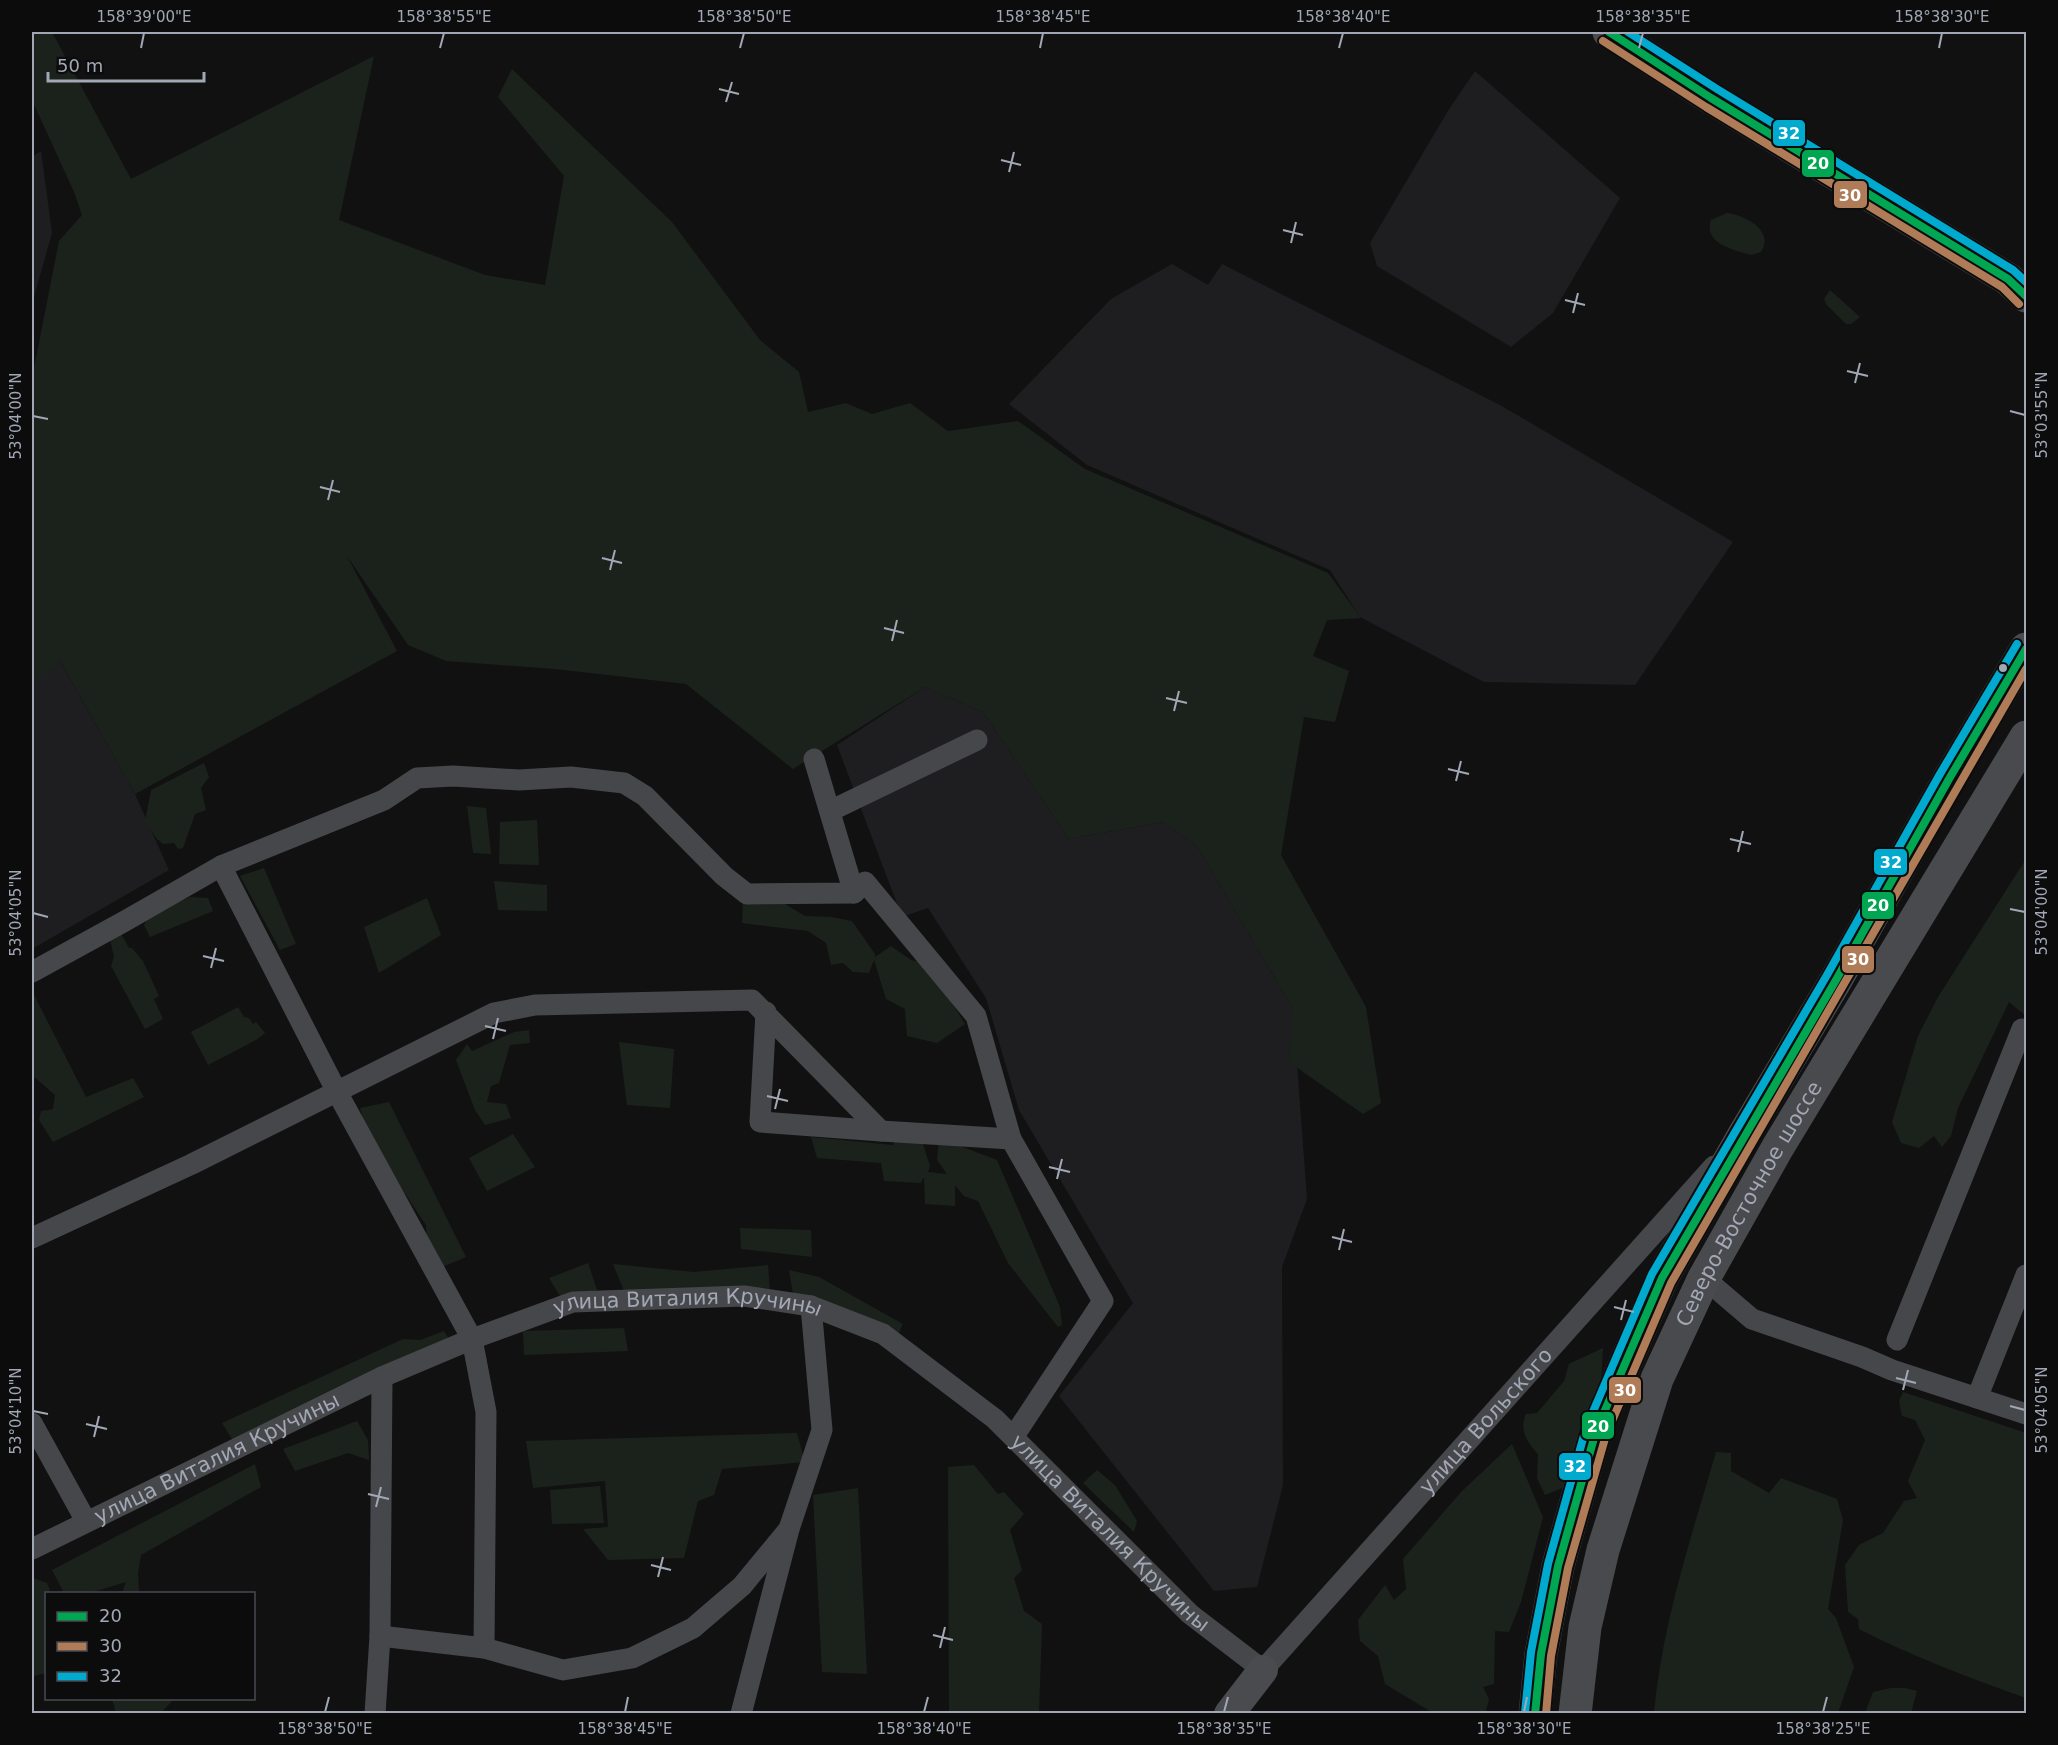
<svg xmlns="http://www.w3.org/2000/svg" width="2058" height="1745" viewBox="0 0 2058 1745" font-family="'DejaVu Sans',sans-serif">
	<rect width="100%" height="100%" fill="#111112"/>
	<path fill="#1e1e20" d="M 1475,71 L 1620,198 L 1553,313 L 1511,347 L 1377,266 L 1370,243 L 1449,109 Z
		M 41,151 L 52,233 L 32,304 L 32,157 Z
		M 1172,264 L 1208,285 L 1222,264 L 1500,405 L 1733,542 L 1635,685 L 1484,682 L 1360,617 L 1330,570 L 1087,465 L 1009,404 L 1111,299 Z
		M 58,657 L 135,794 L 169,870 L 32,949 L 32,672 Z
		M 925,687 L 983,712 L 1069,839 L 1163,822 L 1197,846 L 1293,1009 L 1307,1199 L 1282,1267 L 1283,1485 L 1257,1587 L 1214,1591 L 1059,1396 L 1133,1303 L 1019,1110 L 986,998 L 928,908 L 902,917 L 837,745 Z"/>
	<path fill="#1b221c" d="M 32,32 L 52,32 L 131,179 L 374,56 L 339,220 L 485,275 L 545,285 L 564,176 L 498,97 L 512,69 L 672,222 L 760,340 L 799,372 L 808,412 L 846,403 L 872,414 L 910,403 L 948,431 L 1018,421 L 1085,469 L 1328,573 L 1361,618 L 1327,620 L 1313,656 L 1349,671 L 1335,722 L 1304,717 L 1281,855 L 1366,1007 L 1381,1103 L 1363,1114 L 1289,1062 L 1293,1009 L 1197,846 L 1163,822 L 1069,839 L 983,712 L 925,687 L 793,769 L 686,684 L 555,669 L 446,661 L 408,645 L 347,556 L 397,651 L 135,794 L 61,662 L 32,683 L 32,373 L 33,373 L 59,241 L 82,215 L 74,192 L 32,100 Z
		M 1727,213 C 1744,215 1775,230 1761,252 L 1751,255 C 1734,250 1703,244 1711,220 Z
		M 1830,290 L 1860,317 L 1851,324 L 1846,324 L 1826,304 L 1824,299 Z
		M 204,763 L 209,777 L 201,788 L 206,810 L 195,814 L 183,848 L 178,849 L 174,843 L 163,844 L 157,839 L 145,821 L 151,790 Z
		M 467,806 L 486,808 L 491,854 L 473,853 Z
		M 537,820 L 539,865 L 499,864 L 500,822 Z
		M 2026,859 L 2026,1016 L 2009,1002 L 1958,1108 L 1951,1136 L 1942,1147 L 1934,1136 L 1919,1148 L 1901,1143 L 1892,1122 L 1918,1036 L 1938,997 Z
		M 264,868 L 296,944 L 280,950 L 240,876 Z
		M 494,881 L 547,885 L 547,911 L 498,910 Z
		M 190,897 L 208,898 L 213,911 L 150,937 L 144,925 L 151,913 Z
		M 427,898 L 441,935 L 379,973 L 364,927 Z
		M 775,898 L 805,916 L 831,917 L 852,921 L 875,954 L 875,957 L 891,946 L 911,960 L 928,964 L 965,1024 L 937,1043 L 907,1036 L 905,1009 L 886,999 L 874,960 L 869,973 L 853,972 L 843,963 L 831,965 L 826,943 L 808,931 L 742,923 L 743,902 Z
		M 120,932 L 129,948 L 132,948 L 143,961 L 159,996 L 154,999 L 163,1019 L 145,1029 L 111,966 L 114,957 L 110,939 Z
		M 32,991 L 86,1097 L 133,1078 L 144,1097 L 53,1142 L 39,1120 L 41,1111 L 53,1109 L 55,1095 L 32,1075 Z
		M 238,1007 L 244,1017 L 249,1018 L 253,1024 L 256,1022 L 265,1033 L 256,1040 L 208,1065 L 191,1032 Z
		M 529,1030 L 530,1043 L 510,1045 L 499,1083 L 491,1086 L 487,1102 L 506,1104 L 511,1118 L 485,1125 L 475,1110 L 456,1060 L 467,1044 L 472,1051 L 514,1032 Z
		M 619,1042 L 674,1049 L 670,1108 L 627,1105 Z
		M 389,1102 L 466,1257 L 440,1268 L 427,1239 L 426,1225 L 367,1137 L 360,1108 Z
		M 513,1134 L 535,1167 L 487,1191 L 469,1158 Z
		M 811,1137 L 893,1145 L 896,1138 L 923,1144 L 930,1166 L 928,1172 L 947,1174 L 937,1160 L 939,1138 L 997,1160 L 1060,1307 L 1062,1325 L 1058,1327 L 1008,1263 L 978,1201 L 964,1196 L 955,1185 L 955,1206 L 925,1204 L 924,1177 L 921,1183 L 884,1181 L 881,1163 L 817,1158 Z
		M 740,1228 L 811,1230 L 812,1257 L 741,1249 Z
		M 588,1263 L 597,1290 L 563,1301 L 549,1278 Z
		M 613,1264 L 694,1272 L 768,1265 L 770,1292 L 624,1291 Z
		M 789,1270 L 819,1277 L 903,1324 L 897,1337 L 793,1294 Z
		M 624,1328 L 628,1351 L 524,1355 L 523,1331 Z
		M 444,1331 L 451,1342 L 235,1444 L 222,1423 L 403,1339 L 420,1340 Z
		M 1603,1348 L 1601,1384 L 1565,1487 L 1545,1495 L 1537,1478 L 1538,1454 C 1527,1442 1519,1430 1526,1414 L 1537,1413 L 1564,1381 L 1569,1364 Z
		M 1903,1392 L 2026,1433 L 2026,1698 C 1970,1678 1913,1657 1859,1629 L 1858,1619 L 1848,1612 L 1845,1565 L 1859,1545 L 1883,1533 L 1904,1501 L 1917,1498 L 1908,1481 L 1925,1440 L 1915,1420 L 1902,1416 L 1899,1401 Z
		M 357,1421 L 368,1440 L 369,1460 L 348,1453 L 295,1471 L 283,1449 Z
		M 797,1433 L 805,1462 L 722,1469 L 714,1495 L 698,1501 L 684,1558 L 608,1560 L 583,1529 L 608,1527 L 605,1481 L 533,1488 L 526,1441 Z
		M 1512,1444 L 1543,1517 L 1521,1602 L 1509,1632 L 1495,1631 L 1494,1684 L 1483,1687 L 1489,1699 L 1486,1711 L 1479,1714 L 1433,1713 L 1385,1684 L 1378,1656 L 1360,1641 L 1358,1620 L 1385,1585 L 1394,1600 L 1406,1589 L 1403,1559 L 1461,1492 Z
		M 1716,1452 L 1731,1453 L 1731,1471 L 1769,1493 L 1781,1478 L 1837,1499 L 1843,1520 L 1828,1609 L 1836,1618 L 1854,1667 L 1838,1713 L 1654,1713 C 1662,1624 1691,1538 1716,1452 Z
		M 255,1464 L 261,1487 L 141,1555 L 138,1573 L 139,1593 L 122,1593 L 126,1582 L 90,1593 L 64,1593 L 52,1570 Z
		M 974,1465 L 998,1494 L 1004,1492 L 1024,1514 L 1010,1530 L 1022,1570 L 1014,1578 L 1024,1611 L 1042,1624 L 1039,1713 L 949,1713 L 948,1467 Z
		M 1097,1470 L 1115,1485 L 1137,1521 L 1134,1532 L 1083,1483 Z
		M 600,1486 L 604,1523 L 552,1524 L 550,1490 Z
		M 858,1488 L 867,1674 L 822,1672 L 813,1495 Z
		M 33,1578 L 47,1583 L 51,1593 L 46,1594 L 46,1673 L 34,1676 L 32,1667 Z
		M 1891,1688 L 1905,1688 L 1917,1691 L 1911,1713 L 1865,1713 L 1873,1692 Z
		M 112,1699 L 112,1698 L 174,1699 L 160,1714 L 116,1713 Z"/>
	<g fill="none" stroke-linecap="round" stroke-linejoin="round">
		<g stroke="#46474a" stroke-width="21">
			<path d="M 814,759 L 854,893"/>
			<path d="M 830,811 L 977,740"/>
			<path d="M 221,866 L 337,1092 L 472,1339 L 486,1412 L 484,1648"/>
			<path d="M 32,972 L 125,921 L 221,866 L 384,800 L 417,778 L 453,776 L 519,780 L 571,777 L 624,783 L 645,796 L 724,876 L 747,894 L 854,893 L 865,882 L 976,1016 L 1011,1139 L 1103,1301 L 1014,1436"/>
			<path d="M 766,1012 L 760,1122 L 881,1131"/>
			<path d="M 32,1238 L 192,1164 L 494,1013 L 535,1005 L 752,1000 L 881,1131 L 1011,1139"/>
			<path d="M 1704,1278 L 1752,1319 L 1862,1357 L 1892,1370 L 2026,1414"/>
			<path d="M 1897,1340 L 2022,1029 L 2026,1031"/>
			<path d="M 1977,1398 L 2026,1275"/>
			<path d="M 32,1423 L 86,1521"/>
			<path id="s1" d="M 32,1549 L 382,1377 L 472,1339 L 573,1302 L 744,1296 L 811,1306 L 883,1334 L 995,1419 L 1190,1614 L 1263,1670 L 1714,1166"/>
			<path d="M 380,1636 L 484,1648 L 563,1670 L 632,1658 L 693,1628 L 742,1586 L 789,1529"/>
			<path d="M 375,1714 L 380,1636 L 382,1377"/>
			<path d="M 741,1714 L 789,1529 L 822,1430 L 811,1306"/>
		</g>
		<path stroke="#494b4f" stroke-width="30" d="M 1229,1714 L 1263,1670"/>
		<g stroke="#484a4d" stroke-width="33">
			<path d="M 1609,32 L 1711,98 L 2008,279 L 2026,296"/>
			<path d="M 1535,1714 L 1541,1654 L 1558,1566 L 1596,1431 L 1662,1278 L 1745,1133 L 1836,980 L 1949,779 L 2026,649"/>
			<path id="s2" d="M 1575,1714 L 1585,1627 L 1603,1550 L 1657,1379 L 1704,1278 L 1778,1147 L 2026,737"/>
		</g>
		<defs>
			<path id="bus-1" d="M 1609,32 L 1711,98 L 2008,279 L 2026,296
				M 1535,1714 L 1541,1654 L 1558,1566 L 1596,1431 L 1662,1278 L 1836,980 L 1949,779 L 2026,649"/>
			<path id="bus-2" d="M 1603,41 L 1706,107 L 2002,287 L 2019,304
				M 1546,1714 L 1551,1656 L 1568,1568 L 1606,1435 L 1671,1283 L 2026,669"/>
			<path id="bus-3" d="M 1628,32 L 1717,89 L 2013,270 L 2026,282
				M 1525,1713 L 1531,1652 L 1548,1564 L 1586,1428 L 1652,1274 L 1827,975 L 1940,774 L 2017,644"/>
		</defs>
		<use href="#bus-1" stroke="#0c0c0d" stroke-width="12"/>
		<use href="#bus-2" stroke="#0c0c0d" stroke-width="12"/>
		<use href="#bus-3" stroke="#0c0c0d" stroke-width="12"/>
		<use href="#bus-1" stroke="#00a651" stroke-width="8"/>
		<use href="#bus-2" stroke="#b07c57" stroke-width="8"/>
		<use href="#bus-3" stroke="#00a9ce" stroke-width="8"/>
	</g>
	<path fill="none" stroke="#a1a7b4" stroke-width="2" d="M 141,48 L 144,33M 440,48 L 444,33M 740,48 L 744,33M 1040,48 L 1043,33M 1339,48 L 1343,33M 1639,48 L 1643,33M 1939,48 L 1942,33M 719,89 L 739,94M 726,102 L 732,82M 1001,160 L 1021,165M 1009,172 L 1014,152M 1283,230 L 1303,235M 1291,243 L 1296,222M 1565,300 L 1585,305M 1573,313 L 1578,293M 1847,371 L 1868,376M 1855,383 L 1860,363M 2010,411 L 2025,415M 33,416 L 48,419M 320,487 L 340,492M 328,500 L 333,480M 602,558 L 622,563M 610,570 L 615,550M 884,628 L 904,633M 892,641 L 897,620M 1166,698 L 1187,703M 1174,711 L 1179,691M 1448,769 L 1469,774M 1456,781 L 1461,761M 1730,839 L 1751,844M 1738,852 L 1743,831M 2010,909 L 2025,912M 33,913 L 48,917M 203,956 L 224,961M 211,968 L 216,948M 485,1026 L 506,1031M 493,1039 L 498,1018M 767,1096 L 788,1101M 775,1109 L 780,1089M 1049,1167 L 1070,1172M 1057,1179 L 1062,1159M 1332,1237 L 1352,1242M 1339,1250 L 1344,1229M 1614,1307 L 1634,1312M 1621,1320 L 1626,1300M 1896,1378 L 1916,1383M 1903,1390 L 1908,1370M 2010,1406 L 2025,1410M 33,1411 L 48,1414M 86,1424 L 107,1429M 94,1437 L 99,1416M 368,1494 L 389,1499M 376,1507 L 381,1487M 651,1565 L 671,1570M 658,1577 L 663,1557M 933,1635 L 953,1640M 940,1648 L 945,1627M 325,1712 L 329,1697M 625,1712 L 628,1697M 924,1712 L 928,1697M 1224,1712 L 1228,1697M 1524,1712 L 1527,1697M 1823,1712 L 1827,1697"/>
	<circle fill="#a1a7b4" stroke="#0c0c0d" stroke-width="2" cx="2003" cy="668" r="5"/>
	<g text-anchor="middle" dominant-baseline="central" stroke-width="5" stroke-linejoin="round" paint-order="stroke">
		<g font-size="21" fill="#a1a7b4" stroke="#0c0c0d">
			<text stroke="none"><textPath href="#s2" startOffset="544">Северо-Восточное шоссе</textPath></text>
			<text stroke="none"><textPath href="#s1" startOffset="710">улица Виталия Кручины</textPath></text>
			<text stroke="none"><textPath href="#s1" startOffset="1754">улица Вольского</textPath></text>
			<text stroke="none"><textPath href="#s1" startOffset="206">улица Виталия Кручины</textPath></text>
			<text stroke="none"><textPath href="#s1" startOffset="1214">улица Виталия Кручины</textPath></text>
		</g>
	</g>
	<g stroke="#0c0c0d" stroke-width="2">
		<rect x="1772" y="119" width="34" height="28" rx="6" fill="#00a9ce"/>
		<rect x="1801" y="149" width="34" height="29" rx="6" fill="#00a651"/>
		<rect x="1833" y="180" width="35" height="29" rx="6" fill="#b07c57"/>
		<rect x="1873" y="848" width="35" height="28" rx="6" fill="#00a9ce"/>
		<rect x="1861" y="891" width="34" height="29" rx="6" fill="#00a651"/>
		<rect x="1841" y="945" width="34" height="29" rx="6" fill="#b07c57"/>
		<rect x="1608" y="1376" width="34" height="28" rx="6" fill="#b07c57"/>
		<rect x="1581" y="1411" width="34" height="29" rx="6" fill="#00a651"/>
		<rect x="1558" y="1452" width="34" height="29" rx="6" fill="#00a9ce"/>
	</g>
	<g font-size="16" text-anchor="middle" font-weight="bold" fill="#fff">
		<text x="1789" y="139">32</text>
		<text x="1818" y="169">20</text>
		<text x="1850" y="201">30</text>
		<text x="1891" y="868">32</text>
		<text x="1878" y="911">20</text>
		<text x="1858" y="965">30</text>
		<text x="1625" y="1396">30</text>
		<text x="1598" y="1432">20</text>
		<text x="1575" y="1472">32</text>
	</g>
	<rect width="2058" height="1745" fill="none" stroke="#0c0c0d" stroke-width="66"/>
	<rect x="45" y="1592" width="210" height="108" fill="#0c0c0d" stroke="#484a50" stroke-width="1.5"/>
	<rect x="57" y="1612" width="30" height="9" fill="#00a651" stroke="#484a50" stroke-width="1.5"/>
	<text x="99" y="1622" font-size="18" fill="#a1a7b4">20</text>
	<rect x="57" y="1642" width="30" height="9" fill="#b07c57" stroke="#484a50" stroke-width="1.5"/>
	<text x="99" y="1652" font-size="18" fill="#a1a7b4">30</text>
	<rect x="57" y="1672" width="30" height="9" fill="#00a9ce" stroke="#484a50" stroke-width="1.5"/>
	<text x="99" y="1682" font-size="18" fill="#a1a7b4">32</text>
	<path d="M48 72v9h156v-9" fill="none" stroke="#a1a7b4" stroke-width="3"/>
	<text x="57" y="72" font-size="18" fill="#a1a7b4" stroke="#0c0c0d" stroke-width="4.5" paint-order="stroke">50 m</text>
	<rect x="33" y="33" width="1992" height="1679" fill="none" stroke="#a1a7b4" stroke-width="2"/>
	<g font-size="15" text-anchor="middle" fill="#a1a7b4">
		<text x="144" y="22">158°39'00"E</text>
		<text x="444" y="22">158°38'55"E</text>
		<text x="744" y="22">158°38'50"E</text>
		<text x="1043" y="22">158°38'45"E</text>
		<text x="1343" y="22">158°38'40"E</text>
		<text x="1643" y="22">158°38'35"E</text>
		<text x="1942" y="22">158°38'30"E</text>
		<text transform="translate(2042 415) rotate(-90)" y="5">53°03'55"N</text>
		<text transform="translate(16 416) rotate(-90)" y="5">53°04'00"N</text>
		<text transform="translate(2042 912) rotate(-90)" y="5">53°04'00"N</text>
		<text transform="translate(16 913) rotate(-90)" y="5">53°04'05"N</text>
		<text transform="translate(2042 1410) rotate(-90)" y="5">53°04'05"N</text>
		<text transform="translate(16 1411) rotate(-90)" y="5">53°04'10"N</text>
		<text x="325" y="1734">158°38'50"E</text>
		<text x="625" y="1734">158°38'45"E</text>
		<text x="924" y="1734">158°38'40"E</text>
		<text x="1224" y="1734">158°38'35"E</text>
		<text x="1524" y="1734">158°38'30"E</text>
		<text x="1823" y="1734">158°38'25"E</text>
	</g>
</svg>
